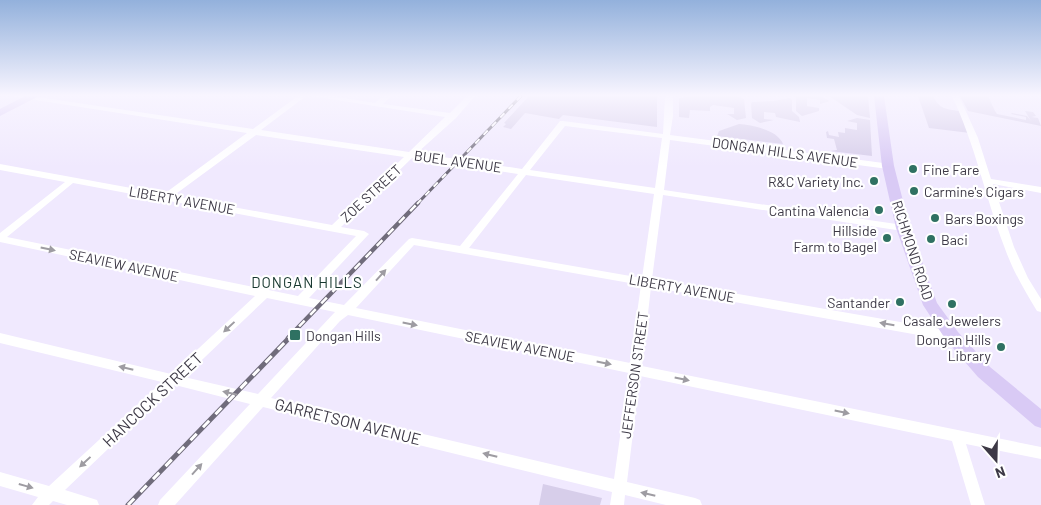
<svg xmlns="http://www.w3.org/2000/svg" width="1041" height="505" viewBox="0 0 1041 505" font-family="Barlow,sans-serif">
	<rect width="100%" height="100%" fill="#f0e9fe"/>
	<path fill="#d7ceea" d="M 529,96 L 657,96 L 657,127 L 563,115 L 559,119 L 525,113 L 511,129 L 503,127 L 506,124 L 504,123 Z
		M 697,96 L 736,96 L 744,99 L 746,118 L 737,120 L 727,114 L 734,114 L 734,108 L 713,105 L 710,107 L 710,111 L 690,110 L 689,118 L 679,117 L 679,98 Z
		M 796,96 L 819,96 L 830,101 L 820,104 L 820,100 L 807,98 L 807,106 L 819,108 L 819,111 L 802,116 L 796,111 Z
		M 829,96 L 868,96 L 870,118 L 857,115 Z
		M 918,96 L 933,96 C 939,109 946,109 959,111 L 970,133 L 929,128 Z
		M 960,96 L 988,96 L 995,111 L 1009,113 L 995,111 L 997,114 L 1026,120 L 1026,117 L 1011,114 L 1012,113 L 1027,116 L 1031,121 L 1025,111 L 1033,112 L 1036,116 L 1031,117 L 1038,118 L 1041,126 L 968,111 Z
		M 790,98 L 792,100 L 792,111 L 799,117 L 800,122 L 776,117 L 775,113 L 764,112 L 764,119 L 774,120 L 760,123 L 752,118 L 751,104 L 752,102 L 774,101 Z
		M 857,118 L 870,120 L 872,156 L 830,151 L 837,150 L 834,139 L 827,138 L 826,132 L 828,131 L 829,135 L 839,137 L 838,132 L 845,133 L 845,128 L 857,130 L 857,123 L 847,121 Z
		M 739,124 C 752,125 778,130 783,144 L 717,136 L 719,131 Z
		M 543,484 L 602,498 L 600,505 L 539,505 Z"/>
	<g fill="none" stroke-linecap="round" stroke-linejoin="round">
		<path fill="#fff" fill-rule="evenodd" d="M 10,96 L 31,96 L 253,129 L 298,96 L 306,96 L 261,130 L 409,152 L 445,117 L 311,96 L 332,96 L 375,103 L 383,96 L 391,96 L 383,104 L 450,113 L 467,96 L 475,96 L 456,118 L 417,153 L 522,169 L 560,121 L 563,121 L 663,134 L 665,96 L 673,96 L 673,116 L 670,135 L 891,164 L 891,168 L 888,169 L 670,140 L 664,190 L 903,225 L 908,228 L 903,231 L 663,195 L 652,279 L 952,331 L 956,333 L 958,336 L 956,339 L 952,341 L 651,287 L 642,366 L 1041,447 L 1041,459 L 966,444 L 985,505 L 971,505 L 952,441 L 640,376 L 627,482 L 695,498 L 700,500 L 702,505 L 666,505 L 625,495 L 624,505 L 610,505 L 612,492 L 263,407 L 175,505 L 158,505 L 160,500 L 250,404 L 175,385 L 65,490 L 97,500 L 99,505 L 67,505 L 53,501 L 49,505 L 32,505 L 38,497 L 0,486 L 0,472 L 49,486 L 162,382 L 0,343 L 0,333 L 171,374 L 255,296 L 0,242 L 0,233 L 65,182 L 0,170 L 0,164 L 164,194 L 247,133 ZM 565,126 L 662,138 L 655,188 L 530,170 ZM 256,135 L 404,157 L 332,225 L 173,196 ZM 412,158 L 518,174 L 460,246 L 412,238 L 409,239 L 344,305 L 309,298 L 369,234 L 364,231 L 341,227 ZM 526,175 L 654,194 L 642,278 L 469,248 ZM 73,183 L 356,236 L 298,296 L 7,237 ZM 414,245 L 641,285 L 630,363 L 356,308 ZM 267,298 L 335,312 L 258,394 L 184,377 ZM 348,315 L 629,373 L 614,479 L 271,398 L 340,321 Z
			M 952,96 L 959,96 L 978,138 L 991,179 L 1041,187 L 1041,193 L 993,184 L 1014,247 L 1028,278 L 1041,299 L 1041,312 L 1037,311 C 1024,290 1012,269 1004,246 C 985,196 975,144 952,96 Z"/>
		<path fill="#d9caf5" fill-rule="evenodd" d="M 25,96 L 39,96 L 0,116 L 0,109 Z
			M 874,96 L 884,96 L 894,166 L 910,228 L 937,303 L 958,332 L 990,367 L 1041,409 L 1041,428 L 1035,426 L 978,377 L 946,340 L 923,305 L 896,228 L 882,166 Z"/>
		<defs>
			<path id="rail-far2" d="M 417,204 L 521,96"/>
			<path id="rail-far1" d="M 288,338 L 418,203"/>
			<path id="rail" d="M 128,505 L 290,337"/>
		</defs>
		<use href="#rail-far2" stroke="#706c7b" stroke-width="3"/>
		<use href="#rail-far1" stroke="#706c7b" stroke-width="4.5"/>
		<use href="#rail" stroke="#706c7b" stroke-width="5"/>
		<use href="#rail-far2" stroke="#fff" stroke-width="2" stroke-dasharray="6" stroke-linecap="butt"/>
		<use href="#rail-far1" stroke="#fff" stroke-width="2.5" stroke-dasharray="8" stroke-linecap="butt"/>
		<use href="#rail" stroke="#fff" stroke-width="3" stroke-dasharray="9" stroke-linecap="butt"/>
	</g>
	<defs><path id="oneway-solid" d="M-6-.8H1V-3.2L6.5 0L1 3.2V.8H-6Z" transform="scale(1.25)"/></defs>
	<g fill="#9e9ca2">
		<use href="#oneway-solid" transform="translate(48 249) rotate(12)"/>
		<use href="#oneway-solid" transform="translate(381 275) rotate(-48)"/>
		<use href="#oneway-solid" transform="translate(410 324) rotate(11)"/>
		<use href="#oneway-solid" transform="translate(887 324) rotate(-170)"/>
		<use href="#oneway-solid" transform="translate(229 327) rotate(137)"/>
		<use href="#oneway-solid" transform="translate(604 363) rotate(11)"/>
		<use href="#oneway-solid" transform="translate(126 368) rotate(-167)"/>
		<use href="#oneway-solid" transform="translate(682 379) rotate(12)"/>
		<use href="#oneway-solid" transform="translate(230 393) rotate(-167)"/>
		<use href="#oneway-solid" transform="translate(842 412) rotate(12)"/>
		<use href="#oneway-solid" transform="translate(490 455) rotate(-166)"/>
		<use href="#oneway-solid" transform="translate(85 462) rotate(137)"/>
		<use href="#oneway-solid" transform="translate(197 469) rotate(-48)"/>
		<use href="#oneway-solid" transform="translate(26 486) rotate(16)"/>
		<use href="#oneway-solid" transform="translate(648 494) rotate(-167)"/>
	</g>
	<linearGradient id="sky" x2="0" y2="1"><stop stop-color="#93b1dc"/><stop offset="0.57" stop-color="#f8f5ff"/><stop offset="1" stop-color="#f8f5ff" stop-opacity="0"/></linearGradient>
	<rect width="1041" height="167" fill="url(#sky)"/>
	<g fill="#2f7162" stroke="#fff" stroke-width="2">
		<circle cx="913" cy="169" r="5"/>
		<circle cx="874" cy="181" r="5"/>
		<circle cx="914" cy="191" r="5"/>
		<circle cx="879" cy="210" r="5"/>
		<circle cx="935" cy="218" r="5"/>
		<circle cx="887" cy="238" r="5"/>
		<circle cx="931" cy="239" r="5"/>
		<circle cx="900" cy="302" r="5"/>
		<circle cx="952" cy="304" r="5"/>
		<rect x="289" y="329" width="12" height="12" rx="2.5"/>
		<circle cx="1001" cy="347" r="5"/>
	</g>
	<g text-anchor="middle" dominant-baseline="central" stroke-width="4.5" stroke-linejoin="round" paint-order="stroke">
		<g font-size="14" fill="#3d3946" stroke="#fff">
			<text transform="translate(785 152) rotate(8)">DONGAN HILLS AVENUE</text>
			<text transform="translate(458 161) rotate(8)">BUEL AVENUE</text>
			<text transform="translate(371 193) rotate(-43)">ZOE STREET</text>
			<text transform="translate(182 200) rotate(10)">LIBERTY AVENUE</text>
			<text transform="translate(913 250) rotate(72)">RICHMOND ROAD</text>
			<text transform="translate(124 265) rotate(12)">SEAVIEW AVENUE</text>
			<text transform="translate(682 288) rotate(10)">LIBERTY AVENUE</text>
			<text transform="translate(520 346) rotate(11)">SEAVIEW AVENUE</text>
			<text transform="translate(634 375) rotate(-82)">JEFFERSON STREET</text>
		</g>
		<g font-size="14" fill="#3d3946" stroke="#fff" text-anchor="start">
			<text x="923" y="169">Fine Fare</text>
			<text x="864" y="181" text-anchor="end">R&amp;C Variety Inc.</text>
			<text x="924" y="191">Carmine's Cigars</text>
			<text x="869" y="210" text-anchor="end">Cantina Valencia</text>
			<text x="945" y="218">Bars Boxings</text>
			<text x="877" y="230" text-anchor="end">Hillside<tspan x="877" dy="16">Farm to Bagel</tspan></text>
			<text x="941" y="239">Baci</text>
			<text x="890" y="302" text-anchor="end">Santander</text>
			<text x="952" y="320" text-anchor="middle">Casale Jewelers</text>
			<text x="306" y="335">Dongan Hills</text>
			<text x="991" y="339" text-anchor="end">Dongan Hills<tspan x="991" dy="16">Library</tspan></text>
		</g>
		<g font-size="15" letter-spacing="1" fill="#16362e" stroke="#fff">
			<text x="307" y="282">DONGAN HILLS</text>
		</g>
		<g font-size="16" fill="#3d3946" stroke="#fff">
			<text transform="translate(152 399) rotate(-43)">HANCOCK STREET</text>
			<text transform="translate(348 421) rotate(14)">GARRETSON AVENUE</text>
		</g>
	</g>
	<g transform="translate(996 460) rotate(160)" stroke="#ffffff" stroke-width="4" paint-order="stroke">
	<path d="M0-4L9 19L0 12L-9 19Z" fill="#3d3946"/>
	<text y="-8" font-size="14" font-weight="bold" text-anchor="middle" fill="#3d3946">N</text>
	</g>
</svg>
